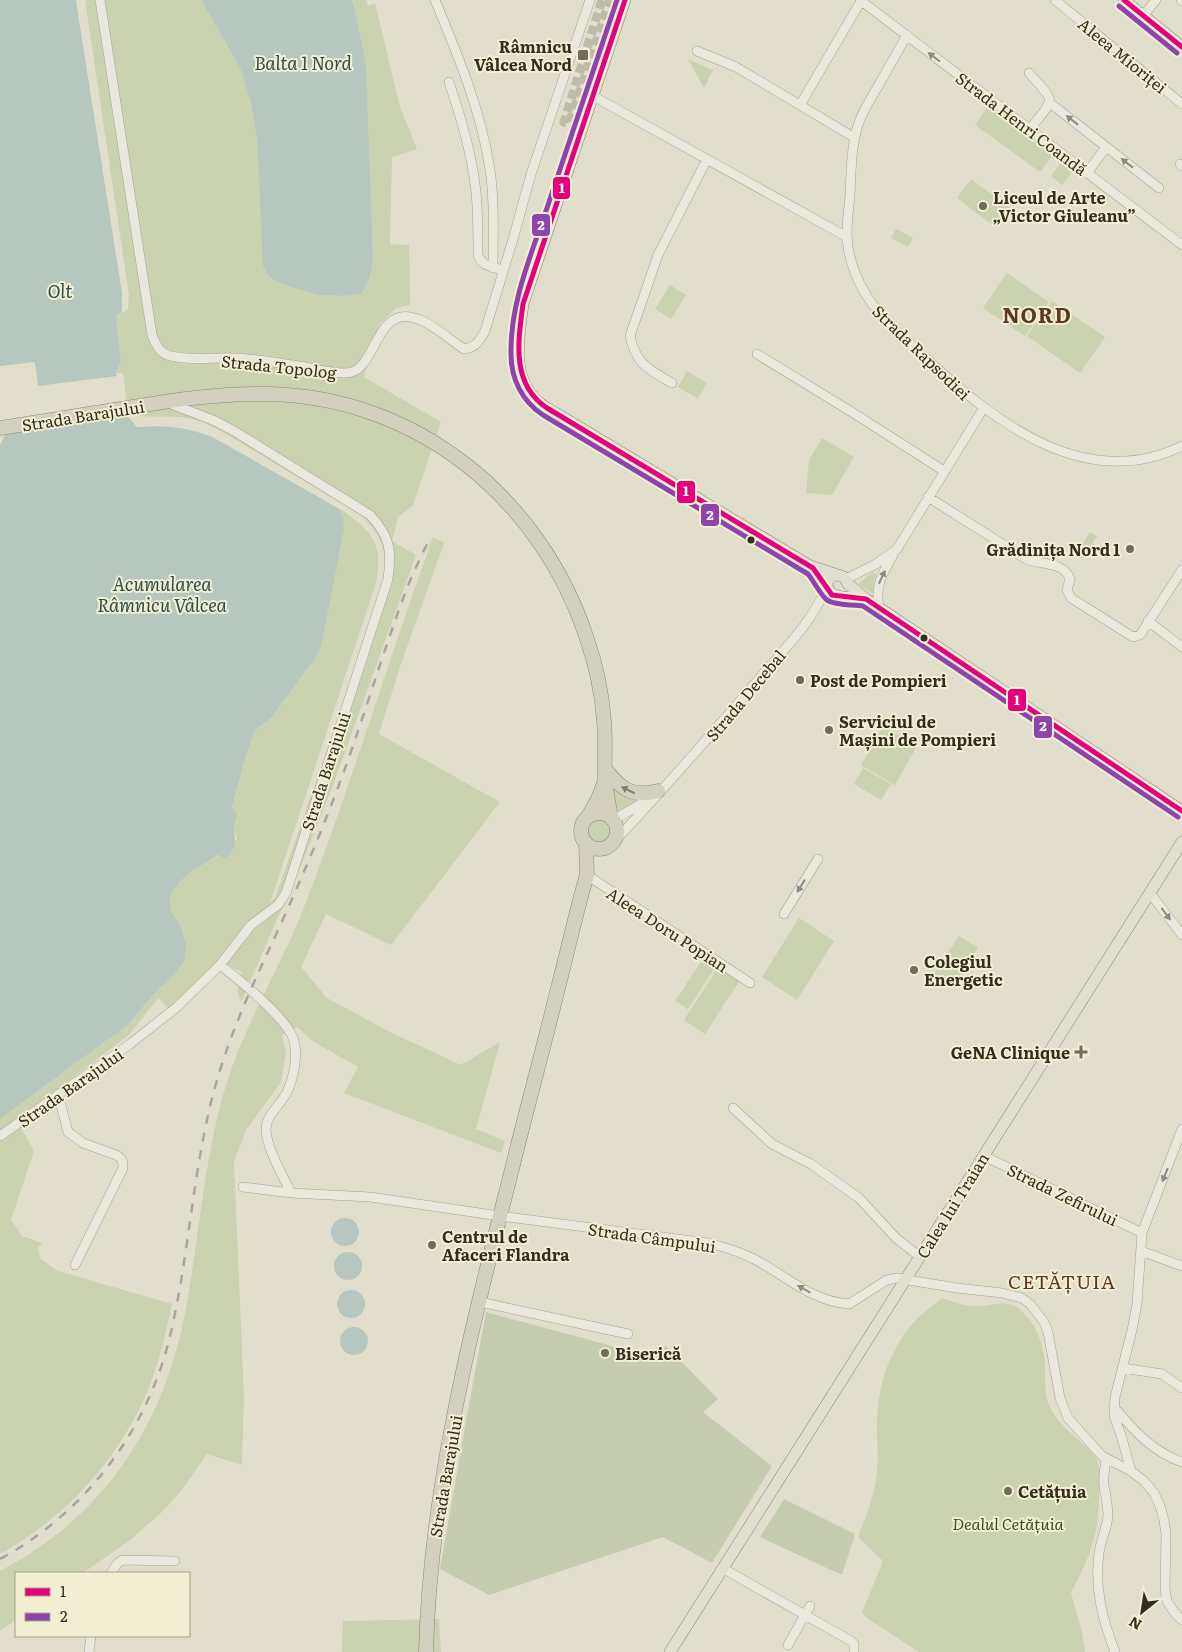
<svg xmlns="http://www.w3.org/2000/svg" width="1182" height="1652" viewBox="0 0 1182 1652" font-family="Literata,serif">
	<rect width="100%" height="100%" fill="#e1dfcc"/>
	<path fill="#cad2af" d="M 85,0 L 201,0 L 240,68 L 251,103 L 257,138 L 319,295 L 345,296 L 361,293 L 373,254 L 366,63 L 355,10 L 352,0 L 366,0 L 368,6 L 375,3 L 400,107 L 417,149 L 392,157 L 390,244 L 409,245 L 410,305 L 395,309 L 380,324 L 364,377 L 441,422 L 413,505 L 398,517 L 392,541 L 416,555 L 335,780 L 308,849 L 241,1002 L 237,991 L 242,972 L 219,961 L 169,1009 L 158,998 L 129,1035 L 17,1120 L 34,1151 L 11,1220 L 22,1236 L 42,1243 L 38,1248 L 40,1258 L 58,1271 L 172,1304 C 166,1332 160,1359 150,1385 C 121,1457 67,1517 0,1554 L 0,1119 L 129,1024 L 151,997 L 162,986 L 181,927 C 176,919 170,912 169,902 C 169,880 204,865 219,855 C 225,850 231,844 237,839 L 234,828 L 237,814 L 232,809 L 246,755 L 256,729 L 271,718 L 320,651 L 343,517 L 339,508 C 371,531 384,541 376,583 L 270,903 L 275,898 L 332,736 L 381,588 C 389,556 385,536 359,514 L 223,432 L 203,422 L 183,417 L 128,416 L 123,373 L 116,373 L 121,361 L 116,317 L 128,309 L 129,295 Z
		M 688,59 L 713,70 L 704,88 Z
		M 987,107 L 1053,155 L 1040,172 L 975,125 Z
		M 1061,162 L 1073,171 L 1062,185 L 1051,176 Z
		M 971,179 L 1010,208 L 995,227 L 957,198 Z
		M 896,229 L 913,238 L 908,247 L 891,238 Z
		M 1007,273 L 1049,302 L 1025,336 L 983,308 Z
		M 670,285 L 686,295 L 671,319 L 655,309 Z
		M 1052,301 L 1105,337 L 1080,373 L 1027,336 Z
		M 687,371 L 707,383 L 698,399 L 678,387 Z
		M 822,438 L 854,457 L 832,495 L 806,493 L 809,460 Z
		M 1090,532 L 1097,536 L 1083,559 L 1076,555 Z
		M 433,537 L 444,543 L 400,667 L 379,734 L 500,802 L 391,945 L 326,914 L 301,967 L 327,998 L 390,1032 L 461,1065 L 500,1042 L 476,1129 L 505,1141 L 501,1153 L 344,1093 L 358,1067 L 314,1042 L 297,1027 L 282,1035 L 286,1053 L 281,1082 L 246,1130 L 234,1162 L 244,1396 L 242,1465 L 207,1454 L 182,1490 L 160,1514 L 130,1540 L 83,1573 L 16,1573 L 16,1620 L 0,1631 L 0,1571 C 105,1516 165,1424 186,1308 C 200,1233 204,1155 227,1082 C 247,1019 283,963 306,902 C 352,782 389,658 433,537 Z
		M 873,572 L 877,575 L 874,581 L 873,592 L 872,593 L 858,584 Z
		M 883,726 L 917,746 L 895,785 L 861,765 Z
		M 863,768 L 891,784 L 881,800 L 854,784 Z
		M 614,786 L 641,797 L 618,813 L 615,813 Z
		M587 831a12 12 0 1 1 24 0a12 12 0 1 1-24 0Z
		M 799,918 L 834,941 L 797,1000 L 762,977 Z
		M 959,936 L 978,948 L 953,986 L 934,974 Z
		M 704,957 L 716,966 L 688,1009 L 675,1001 Z
		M 719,966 L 740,980 L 705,1034 L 684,1020 Z
		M 942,1298 C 953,1302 963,1306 975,1306 C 990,1307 1005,1298 1018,1308 C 1035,1321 1044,1344 1045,1365 C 1046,1376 1044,1388 1047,1399 C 1054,1424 1076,1435 1092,1453 C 1101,1462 1099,1473 1099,1485 C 1100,1531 1092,1553 1071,1593 L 1082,1632 L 1085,1652 L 919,1652 L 867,1618 L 862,1612 L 882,1564 L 882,1560 L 859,1538 L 859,1533 C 867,1515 873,1498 876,1479 C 879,1463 877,1446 877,1429 C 877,1392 885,1360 908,1329 C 917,1317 930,1308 942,1298 Z
		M 439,1619 L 441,1652 L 342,1652 L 343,1621 Z"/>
	<path fill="#c6ccae" d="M 486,1312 L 653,1357 L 666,1346 L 718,1399 L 703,1412 L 772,1466 L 712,1563 L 663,1537 L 489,1595 L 440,1569 L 470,1399 Z
		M 784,1499 L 855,1534 L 842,1575 L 760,1537 Z"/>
	<path fill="#b7c7c0" d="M 0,0 L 76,0 L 122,292 L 122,312 L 116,317 L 121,361 L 116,373 L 117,376 L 38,386 L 35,362 L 0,366 Z
		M 201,0 L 352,0 L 355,10 L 366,63 L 373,254 C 372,270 370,281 361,294 L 345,296 L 319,295 L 279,283 L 270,277 L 263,266 L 257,138 L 251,103 L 240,68 Z
		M 128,416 L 137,427 C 166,425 183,427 211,436 L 339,508 L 343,517 L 344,529 L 320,651 L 271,718 L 256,729 L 246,755 L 232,808 L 237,814 C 236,819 234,825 234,830 C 235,842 237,849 225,858 L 218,855 L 191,872 L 179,882 L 172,892 L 169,901 L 172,913 L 181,927 L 186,945 L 184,961 L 174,974 L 151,997 L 129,1024 L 0,1119 L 0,445 L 5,435 L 76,422 Z
		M331 1232a14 14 0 1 1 28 0a14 14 0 1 1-28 0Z
		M334 1266a14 14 0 1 1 28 0a14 14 0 1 1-28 0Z
		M337 1304a14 14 0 1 1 28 0a14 14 0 1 1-28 0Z
		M340 1341a14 14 0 1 1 28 0a14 14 0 1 1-28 0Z"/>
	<path fill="#e1dfcc" d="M 76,0 L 79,0 L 124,291 L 124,311 L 122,312 L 122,292 Z
		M 128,416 L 131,416 L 138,424 L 167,423 L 192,427 L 212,434 L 341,505 L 343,511 L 211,436 L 192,430 L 167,425 L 137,427 Z"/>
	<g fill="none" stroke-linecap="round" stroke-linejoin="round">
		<path stroke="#bebba9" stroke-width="9" stroke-dasharray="9 4.5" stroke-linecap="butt" d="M 602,0 L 564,122 L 569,124 L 610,0"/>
		<defs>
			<path id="minor" d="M 100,0 L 152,335 C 156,345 160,354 171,356 C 192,361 214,357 236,358 C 257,359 279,363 300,366 C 312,368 340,376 352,372 C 374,364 376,322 401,317 C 422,313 448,339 464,349 C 477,347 479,341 485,331 L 514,236 L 531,174 L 590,0
				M 435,0 C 457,53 480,108 489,164 C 495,198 493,233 493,268
				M 860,0 L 1182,245
				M 1055,0 L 1182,104
				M 1181,0 L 1182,1
				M 1143,16 L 1156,0
				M 907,35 C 897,53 887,70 877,88 C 870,100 862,112 858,125 C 851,148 851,173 850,196 C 848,215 845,234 849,253 C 860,302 892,328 928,360 C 996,423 1086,493 1182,446
				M 697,51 L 736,67 L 855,138
				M 1029,73 C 1057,104 1055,97 1030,129
				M 449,82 C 461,118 472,154 476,192 C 478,213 478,234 478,255 C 482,265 488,266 499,269
				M 593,96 L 847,237
				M 1050,103 L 1159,188
				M 800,105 L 861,1
				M 1180,164 L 1182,166
				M 1087,173 L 1106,147
				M 757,354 L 855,414 L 944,471
				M 672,383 C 648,369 636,364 630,336 L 658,255 L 707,159
				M 928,497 L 1026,559 C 1040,565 1064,561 1070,579 L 1067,590 L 1071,598 L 1133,637 L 1140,635 L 1182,570
				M 846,579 L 876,564 L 897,549 L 983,409
				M 879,608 C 875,585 882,574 893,555
				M 1148,621 L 1182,647
				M 613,820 L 631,810 L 652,796
				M 613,843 C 663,790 711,735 758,680 C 782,651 812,623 826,588
				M 587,875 L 750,983
				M 1150,893 L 1182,935
				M 784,914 L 818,859
				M 220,965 C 239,980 288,1018 294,1041 C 298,1056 294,1076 288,1090 C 283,1103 266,1114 266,1129 C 266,1147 283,1176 291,1193
				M 58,1094 L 68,1132 L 83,1143 L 116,1155 C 122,1158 123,1161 123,1168 L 75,1265
				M 733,1108 L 772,1144 L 811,1164 L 859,1198 L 896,1238 L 920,1257
				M 0,1136 L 130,1044 L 177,1007 L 220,965 L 251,925 L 278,905 L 286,893 L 388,579 C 392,551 390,536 370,515 L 234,431 L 215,421 L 169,403
				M 984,1156 L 1142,1233
				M 243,1187 L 291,1193 L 370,1197 L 500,1216 L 708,1243 C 724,1247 738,1251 752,1258 C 784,1274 812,1302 849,1304 L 887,1280 L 896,1278 L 957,1288 L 1002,1293 L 1022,1298 L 1030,1304 L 1044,1322 L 1048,1332 L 1060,1398 L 1068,1418 L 1102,1456 L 1131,1471 L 1144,1481 L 1154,1493 L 1160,1506 L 1164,1520 L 1166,1534 L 1165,1589 L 1167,1601 L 1174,1612 L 1182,1620
				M 1141,1251 L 1182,1266
				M 480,1302 L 628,1334
				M 1123,1368 L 1162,1374 L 1182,1388
				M 1114,1407 C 1133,1430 1153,1452 1182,1462
				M 1106,1459 C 1105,1467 1103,1478 1104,1486 C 1106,1496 1108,1506 1108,1516 C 1107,1529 1100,1541 1099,1554 C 1094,1588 1103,1621 1115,1652
				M 1131,1471 L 1121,1435 L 1114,1416 L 1115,1397 L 1132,1330 L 1137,1304 L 1142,1233 L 1182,1129
				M 722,1568 L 851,1641 L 854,1644 L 854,1652
				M 111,1573 L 117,1564 L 122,1560 L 175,1561
				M 788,1645 L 810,1606
				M 89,1652 L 91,1636"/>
			<path id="major" d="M 625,0 L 523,304 C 519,336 510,376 537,401 C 542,405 548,409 554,412 L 810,566 L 844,577 L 848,584 L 866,599 L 1182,811
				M 1124,0 L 1182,47
				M 834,575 L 827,581 C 824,600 853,598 866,599
				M 670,1652 L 1182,842"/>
			<path id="highway" d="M 0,428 C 42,421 85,415 127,408 C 173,400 220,393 268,394 C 417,397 541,498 587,639 C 596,665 602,693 604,721 C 606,740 604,760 605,779 C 606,792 609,805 611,818
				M 605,769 C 621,789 632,798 658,791
				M581 831a18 18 0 1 1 36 0a18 18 0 1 1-36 0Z
				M 588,817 L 598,799 L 605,781
				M 426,1652 C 430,1490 471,1330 511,1173 C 526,1111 543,1050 558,988 C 568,950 576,912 587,875 L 586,843"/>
		</defs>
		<use href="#minor" stroke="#a6a395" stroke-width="10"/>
		<use href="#major" stroke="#8b897c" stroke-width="12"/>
		<use href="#highway" stroke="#8b897c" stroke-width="15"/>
		<use href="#minor" stroke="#eae8dc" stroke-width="9"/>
		<use href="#major" stroke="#e1dfcf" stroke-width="11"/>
		<use href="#highway" stroke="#d3d0bd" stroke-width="14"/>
		<path stroke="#a8a79d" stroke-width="2.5" stroke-dasharray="9 9" stroke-linecap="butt" d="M 0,1559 C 85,1513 148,1430 170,1336 C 192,1244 193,1148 224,1058 C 239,1013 259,971 279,928 C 298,886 316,845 332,803 C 360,732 380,659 407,588 C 413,573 421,557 428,542"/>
		<defs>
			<path id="bus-1" d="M 625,0 L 523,304 C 518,342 511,384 547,408 L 813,568 L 832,595 L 866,599 L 1182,811
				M 1124,0 L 1182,47"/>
			<path id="bus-2" d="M 617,0 C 594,68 571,136 548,205 C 532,253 510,302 511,354 C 511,379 522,401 543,415 L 808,574 C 813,580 822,597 827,600 C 833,605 855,605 863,606 L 1178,817
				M 1119,6 L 1177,53"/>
		</defs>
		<use href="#bus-1" stroke="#f2efd2" stroke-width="9"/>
		<use href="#bus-2" stroke="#f2efd2" stroke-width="9"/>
		<use href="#bus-1" stroke="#e5007d" stroke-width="5"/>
		<use href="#bus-2" stroke="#8e44ad" stroke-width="5"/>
	</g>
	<defs><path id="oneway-solid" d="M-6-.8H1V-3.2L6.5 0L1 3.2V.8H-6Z" transform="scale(1.25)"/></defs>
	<g fill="#8e8a7d">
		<use href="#oneway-solid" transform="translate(934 57) rotate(-143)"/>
		<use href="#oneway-solid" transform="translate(1072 120) rotate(-142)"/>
		<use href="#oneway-solid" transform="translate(1127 163) rotate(-142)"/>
		<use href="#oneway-solid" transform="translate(882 577) rotate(-65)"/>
		<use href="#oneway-solid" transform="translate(801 886) rotate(122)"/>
		<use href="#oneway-solid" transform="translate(1166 914) rotate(53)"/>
		<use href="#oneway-solid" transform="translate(1165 1175) rotate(112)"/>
		<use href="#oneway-solid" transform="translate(804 1289) rotate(-150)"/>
	</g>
	<use fill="#837e6e" href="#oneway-solid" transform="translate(628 790) rotate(-154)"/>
	<g fill="#706b5b" stroke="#f2efd2" stroke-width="2">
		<rect x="577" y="49" width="12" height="12" rx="2.5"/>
		<circle cx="983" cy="206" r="5"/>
		<circle cx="1130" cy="549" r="5"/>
		<circle cx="800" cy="680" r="5"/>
		<circle cx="829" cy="730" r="5"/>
		<circle cx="914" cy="970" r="5"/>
		<path d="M1078.5 1044.5h5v5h5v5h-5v5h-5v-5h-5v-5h5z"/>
		<circle cx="432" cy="1245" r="5"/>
		<circle cx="605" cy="1353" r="5"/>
		<circle cx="1008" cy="1491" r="5"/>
	</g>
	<g fill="#332d1e" stroke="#f2efd2" stroke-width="2">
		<circle cx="751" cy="540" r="4.5"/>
		<circle cx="924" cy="638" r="4.5"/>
	</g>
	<g text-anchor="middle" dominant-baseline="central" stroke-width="4" stroke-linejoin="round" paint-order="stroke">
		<g font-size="16" font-weight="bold" fill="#332d1e" stroke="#f2efd2" text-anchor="start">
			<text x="572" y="46" text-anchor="end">Râmnicu<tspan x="572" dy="18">Vâlcea Nord</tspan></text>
			<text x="993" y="197">Liceul de Arte<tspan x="993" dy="18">„Victor Giuleanu”</tspan></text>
			<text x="1120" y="549" text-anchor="end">Grădinița Nord 1</text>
			<text x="810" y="680">Post de Pompieri</text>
			<text x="839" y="721">Serviciul de<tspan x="839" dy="18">Mașini de Pompieri</tspan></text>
			<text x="924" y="961">Colegiul<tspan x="924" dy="18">Energetic</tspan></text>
			<text x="1070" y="1052" text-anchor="end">GeNA Clinique</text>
			<text x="442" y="1236">Centrul de<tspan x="442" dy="18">Afaceri Flandra</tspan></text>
			<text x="615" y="1353">Biserică</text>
			<text x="1018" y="1491">Cetățuia</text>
		</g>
		<g font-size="16" fill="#332d1e" stroke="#f2efd2">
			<text transform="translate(1123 55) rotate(39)">Aleea Mioriței</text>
			<text transform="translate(1022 123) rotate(37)">Strada Henri Coandă</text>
			<text transform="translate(922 352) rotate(44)">Strada Rapsodiei</text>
			<text transform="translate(279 366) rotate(6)">Strada Topolog</text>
			<text transform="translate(83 415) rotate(-9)">Strada Barajului</text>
			<text transform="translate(745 695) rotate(-50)">Strada Decebal</text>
			<text transform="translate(325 771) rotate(-72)">Strada Barajului</text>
			<text transform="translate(668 929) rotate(33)">Aleea Doru Popian</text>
			<text transform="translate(70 1087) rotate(-35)">Strada Barajului</text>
			<text transform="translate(1063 1194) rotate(26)">Strada Zefirului</text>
			<text transform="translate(952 1205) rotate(-58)">Calea lui Traian</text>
			<text transform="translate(652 1237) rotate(8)">Strada Câmpului</text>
			<text transform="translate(445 1476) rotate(-80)">Strada Barajului</text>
		</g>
		<g font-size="16" font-style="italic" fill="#3c4e26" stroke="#f2efd2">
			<text x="1008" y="1523">Dealul Cetățuia</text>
		</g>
		<g font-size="18" font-style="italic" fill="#2f4d52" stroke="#f2efd2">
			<text x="303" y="62">Balta 1 Nord</text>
			<text x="60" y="290">Olt</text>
			<text x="162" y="583">Acumularea<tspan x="162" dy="21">Râmnicu Vâlcea</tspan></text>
		</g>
		<g font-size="19" letter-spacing="1" fill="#5c3a21" stroke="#f2efd2">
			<text x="1062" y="1281">CETĂȚUIA</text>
		</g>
		<g font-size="21" font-weight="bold" letter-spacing="1" fill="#5c3a21" stroke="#f2efd2">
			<text x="1037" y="313">NORD</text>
		</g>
	</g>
	<g stroke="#f2efd2" stroke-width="2">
		<rect x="552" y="176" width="19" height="24" rx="5" fill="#e5007d"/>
		<rect x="531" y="213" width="20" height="24" rx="5" fill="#8e44ad"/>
		<rect x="676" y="480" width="20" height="24" rx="5" fill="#e5007d"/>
		<rect x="700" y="503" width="20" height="24" rx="5" fill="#8e44ad"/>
		<rect x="1007" y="688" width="20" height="24" rx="5" fill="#e5007d"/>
		<rect x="1033" y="715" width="20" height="24" rx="5" fill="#8e44ad"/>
	</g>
	<g font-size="14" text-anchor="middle" font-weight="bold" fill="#fff">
		<text x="562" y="193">1</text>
		<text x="541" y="230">2</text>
		<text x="686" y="496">1</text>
		<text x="710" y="520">2</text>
		<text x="1017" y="705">1</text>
		<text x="1043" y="731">2</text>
	</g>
	<rect x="15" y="1572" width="175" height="65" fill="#f2efd2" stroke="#a6a18a"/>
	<rect x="25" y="1588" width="25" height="8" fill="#e5007d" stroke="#a6a18a"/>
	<text x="60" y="1597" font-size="15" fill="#332d1e">1</text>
	<rect x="25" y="1613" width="25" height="8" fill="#8e44ad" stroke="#a6a18a"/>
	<text x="60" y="1622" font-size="15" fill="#332d1e">2</text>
	<g transform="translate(1142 1612) rotate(210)" stroke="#f2efd2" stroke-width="4" paint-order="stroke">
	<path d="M0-4L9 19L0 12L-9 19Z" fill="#332d1e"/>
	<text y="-8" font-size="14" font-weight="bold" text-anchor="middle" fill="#332d1e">N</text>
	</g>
</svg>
